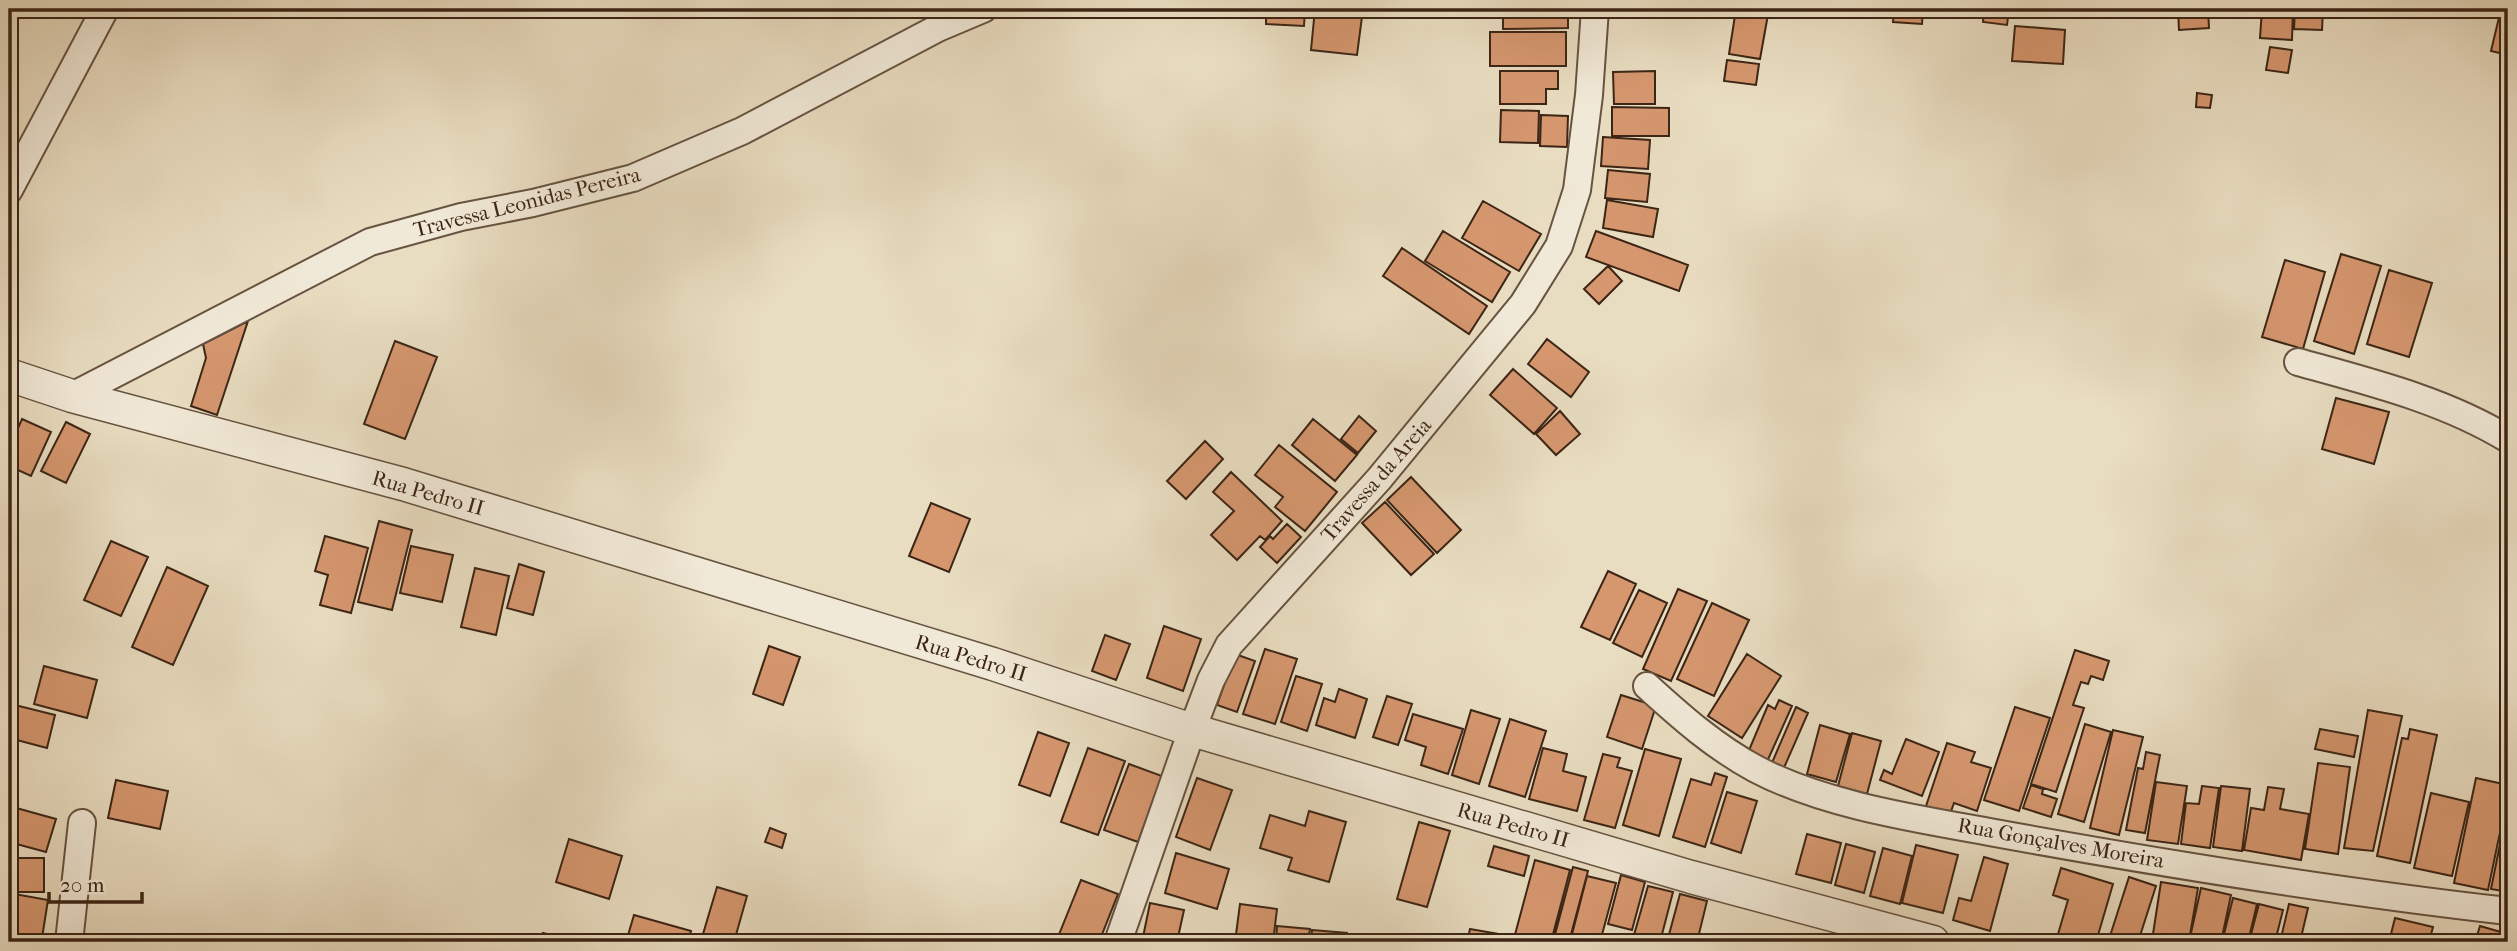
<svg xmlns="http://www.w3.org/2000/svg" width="2517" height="951" viewBox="0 0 2517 951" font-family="'IM FELL French Canon',serif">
	<rect width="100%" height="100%" fill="#e9ddc1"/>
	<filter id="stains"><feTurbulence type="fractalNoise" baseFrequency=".00286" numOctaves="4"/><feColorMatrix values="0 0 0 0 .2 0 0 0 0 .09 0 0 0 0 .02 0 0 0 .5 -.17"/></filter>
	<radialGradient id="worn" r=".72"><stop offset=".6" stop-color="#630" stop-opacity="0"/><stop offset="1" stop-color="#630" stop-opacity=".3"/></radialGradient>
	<path fill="#d6976f" stroke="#3c2516" stroke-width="2" d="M 1266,9 L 1305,9 L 1304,26 L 1266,24 Z
		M 1315,9 L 1363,9 L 1357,55 L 1311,50 Z
		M 1503,9 L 1568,9 L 1568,28 L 1503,29 Z
		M 1736,9 L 1769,9 L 1760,59 L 1729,54 Z
		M 1894,9 L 1923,9 L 1922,24 L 1893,22 Z
		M 1984,9 L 2009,9 L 2007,25 L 1983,22 Z
		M 2029,9 L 2064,9 L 2064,18 L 2029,15 Z
		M 2108,9 L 2145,9 L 2144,17 L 2107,15 Z
		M 2178,9 L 2208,9 L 2209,28 L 2179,30 Z
		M 2262,9 L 2293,9 L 2292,40 L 2260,38 Z
		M 2295,9 L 2323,9 L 2322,30 L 2294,29 Z
		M 2501,9 L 2508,9 L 2508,55 L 2491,51 Z
		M 2015,26 L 2065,30 L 2063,64 L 2012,61 Z
		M 1490,32 L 1566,32 L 1566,66 L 1490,66 Z
		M 2270,47 L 2292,50 L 2288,73 L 2266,70 Z
		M 1727,60 L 1759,64 L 1756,85 L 1724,81 Z
		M 1500,71 L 1558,71 L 1558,89 L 1546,89 L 1546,104 L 1500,104 Z
		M 1655,71 L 1655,104 L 1614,104 L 1613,72 Z
		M 2197,93 L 2212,95 L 2210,108 L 2196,107 Z
		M 1612,107 L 1669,108 L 1669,136 L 1612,136 Z
		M 1501,110 L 1539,111 L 1538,143 L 1500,142 Z
		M 1541,115 L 1568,116 L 1567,147 L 1540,146 Z
		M 1603,137 L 1650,140 L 1648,169 L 1601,166 Z
		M 1608,170 L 1650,174 L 1647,202 L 1605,198 Z
		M 1607,200 L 1658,209 L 1653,237 L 1603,228 Z
		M 1483,201 L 1541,234 L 1519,271 L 1462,238 Z
		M 1443,231 L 1510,272 L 1492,302 L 1425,261 Z
		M 1596,231 L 1688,265 L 1679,291 L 1586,257 Z
		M 1402,248 L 1487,306 L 1469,334 L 1383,276 Z
		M 2341,254 L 2381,266 L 2354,354 L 2314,341 Z
		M 2285,260 L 2325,272 L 2303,349 L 2262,337 Z
		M 1608,266 L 1622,281 L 1599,304 L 1584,289 Z
		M 2389,270 L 2432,283 L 2409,357 L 2367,344 Z
		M 248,321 L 217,415 L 191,406 L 206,358 L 203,344 Z
		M 1547,339 L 1589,372 L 1571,397 L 1528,364 Z
		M 395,341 L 437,357 L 405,439 L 364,424 Z
		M 1513,369 L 1557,408 L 1534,434 L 1490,395 Z
		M 2508,373 L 2508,401 L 2500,398 Z
		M 2336,398 L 2389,412 L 2374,464 L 2322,449 Z
		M 1560,411 L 1580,434 L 1556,455 L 1536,434 Z
		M 1359,416 L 1376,431 L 1358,453 L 1341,439 Z
		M 22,419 L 51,432 L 31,476 L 9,466 L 9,448 Z
		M 1313,419 L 1357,455 L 1335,481 L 1292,445 Z
		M 66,422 L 90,434 L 66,483 L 41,471 Z
		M 1205,441 L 1223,459 L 1186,499 L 1167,481 Z
		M 1279,445 L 1337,492 L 1305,531 L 1275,507 L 1283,497 L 1255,475 Z
		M 1231,472 L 1282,521 L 1265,540 L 1260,536 L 1237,560 L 1211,535 L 1234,511 L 1213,492 Z
		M 1411,477 L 1461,530 L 1437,553 L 1387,500 Z
		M 1385,502 L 1434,554 L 1411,575 L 1362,523 Z
		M 931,503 L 970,519 L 949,572 L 909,556 Z
		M 379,521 L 412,530 L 392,610 L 358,602 Z
		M 1287,524 L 1301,537 L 1277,563 L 1260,547 L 1270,536 L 1273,539 Z
		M 325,536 L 368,548 L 351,613 L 320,605 L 328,575 L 315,571 Z
		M 111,541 L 148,557 L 121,616 L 84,600 Z
		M 411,546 L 453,555 L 442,602 L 400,593 Z
		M 519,564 L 544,572 L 533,615 L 507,608 Z
		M 167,567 L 208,586 L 173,665 L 132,647 Z
		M 475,568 L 509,576 L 496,635 L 461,627 Z
		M 1608,571 L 1636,584 L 1610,640 L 1581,627 Z
		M 1678,589 L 1707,601 L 1671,681 L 1643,669 Z
		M 1639,590 L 1667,603 L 1642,657 L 1613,643 Z
		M 1712,603 L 1749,620 L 1714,696 L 1677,679 Z
		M 1164,626 L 1201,639 L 1183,691 L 1147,678 Z
		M 1105,635 L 1130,644 L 1116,680 L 1092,671 Z
		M 769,646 L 800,657 L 783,705 L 753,694 Z
		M 1265,649 L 1297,659 L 1275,724 L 1243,714 Z
		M 2075,650 L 2109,661 L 2103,680 L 2091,676 L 2088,684 L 2081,682 L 2073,705 L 2084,708 L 2056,792 L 2031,784 Z
		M 1235,654 L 1255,661 L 1237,712 L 1217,705 Z
		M 1747,654 L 1781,676 L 1742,738 L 1708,716 Z
		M 44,666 L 97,680 L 87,718 L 34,704 Z
		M 1296,676 L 1322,684 L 1307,731 L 1281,722 Z
		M 1339,689 L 1367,699 L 1355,738 L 1316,725 L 1324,698 L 1335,702 Z
		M 1621,695 L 1656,706 L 1642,749 L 1607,737 Z
		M 1387,696 L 1412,704 L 1398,745 L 1373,737 Z
		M 1779,700 L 1792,706 L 1766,764 L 1747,755 L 1768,705 L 1775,709 Z
		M 11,704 L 55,715 L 47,748 L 9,738 Z
		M 1796,707 L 1808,713 L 1783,770 L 1771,765 Z
		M 2015,707 L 2050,718 L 2019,811 L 1984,800 Z
		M 1471,710 L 1500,719 L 1479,784 L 1452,775 Z
		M 2368,710 L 2402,716 L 2373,851 L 2344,848 Z
		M 1413,714 L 1463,729 L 1448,774 L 1421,765 L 1426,747 L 1405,740 Z
		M 1510,719 L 1546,731 L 1525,797 L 1489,786 Z
		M 2085,724 L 2111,732 L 2084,822 L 2058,814 Z
		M 1820,725 L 1850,734 L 1836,782 L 1807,774 Z
		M 2320,729 L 2358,736 L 2354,757 L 2315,749 Z
		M 2410,729 L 2437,735 L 2410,863 L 2377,856 L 2402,738 L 2408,739 Z
		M 2113,730 L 2143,737 L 2119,835 L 2090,828 Z
		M 1038,732 L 1069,743 L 1050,796 L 1019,785 Z
		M 1852,733 L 1881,741 L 1867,794 L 1838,786 Z
		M 1906,739 L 1939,752 L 1922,796 L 1880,780 L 1884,770 L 1892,774 Z
		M 1947,743 L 1975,752 L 1971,762 L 1991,768 L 1977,811 L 1954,803 L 1950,814 L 1926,806 Z
		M 1088,748 L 1125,761 L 1098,835 L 1061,822 Z
		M 1543,748 L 1567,754 L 1563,771 L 1586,777 L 1577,811 L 1529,799 Z
		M 1645,749 L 1681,759 L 1659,836 L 1623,825 Z
		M 2146,752 L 2160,755 L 2145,833 L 2126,830 L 2138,768 L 2143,769 Z
		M 1603,754 L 1620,758 L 1617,767 L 1632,771 L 1615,828 L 1584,820 Z
		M 2318,763 L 2350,767 L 2338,854 L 2305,849 Z
		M 1129,764 L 1162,776 L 1138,842 L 1104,830 Z
		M 1715,773 L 1727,777 L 1705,847 L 1673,837 L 1691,779 L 1711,785 Z
		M 1197,778 L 1232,790 L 1210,850 L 1176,837 Z
		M 2476,778 L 2508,785 L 2508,794 L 2488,890 L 2454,883 Z
		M 116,780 L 168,791 L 160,829 L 108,818 Z
		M 2156,782 L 2187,786 L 2178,844 L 2147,840 Z
		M 2031,785 L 2043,789 L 2042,794 L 2057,799 L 2051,817 L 2023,808 Z
		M 2202,786 L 2219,788 L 2210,848 L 2181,844 L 2186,803 L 2199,804 Z
		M 2221,786 L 2250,789 L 2242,851 L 2213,847 Z
		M 2268,787 L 2284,789 L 2280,809 L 2309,814 L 2301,860 L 2244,850 L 2251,808 L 2264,810 Z
		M 1727,792 L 1757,801 L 1741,853 L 1711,843 Z
		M 2431,793 L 2469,802 L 2452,876 L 2414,868 Z
		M 9,806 L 56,819 L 46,852 L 9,842 Z
		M 1309,811 L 1346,822 L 1329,882 L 1288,870 L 1292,858 L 1260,848 L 1270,815 L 1305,826 Z
		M 2505,819 L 2508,820 L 2508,892 L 2491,889 Z
		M 1419,822 L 1450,831 L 1427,907 L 1397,899 Z
		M 770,828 L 786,834 L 782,848 L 765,842 Z
		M 1807,834 L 1841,843 L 1831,883 L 1796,874 Z
		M 569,839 L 622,856 L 609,899 L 556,882 Z
		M 1846,844 L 1875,852 L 1864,893 L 1835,885 Z
		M 1916,845 L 1958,855 L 1943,913 L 1902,903 Z
		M 1494,846 L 1529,856 L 1524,876 L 1488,866 Z
		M 1883,848 L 1912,856 L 1900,904 L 1870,896 Z
		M 1176,853 L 1229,869 L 1217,909 L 1165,893 Z
		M 1984,857 L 2008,864 L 1990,931 L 1953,920 L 1959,898 L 1971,901 Z
		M 9,858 L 44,858 L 44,892 L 9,892 Z
		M 1535,860 L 1570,870 L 1551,942 L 1513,942 Z
		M 1573,867 L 1588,871 L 1569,942 L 1553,942 Z
		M 2061,868 L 2113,884 L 2096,942 L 2056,941 L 2068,900 L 2053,895 Z
		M 1621,875 L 1645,882 L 1632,930 L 1608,924 Z
		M 1587,876 L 1616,883 L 1600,942 L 1570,942 Z
		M 2129,877 L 2156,886 L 2138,942 L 2110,936 Z
		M 1081,880 L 1118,894 L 1099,942 L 1056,942 Z
		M 2161,882 L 2198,888 L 2189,941 L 2153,934 Z
		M 1648,886 L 1673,892 L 1660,942 L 1632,942 Z
		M 717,887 L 747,896 L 734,942 L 703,934 Z
		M 2201,888 L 2231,895 L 2221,942 L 2189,942 Z
		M 9,893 L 48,900 L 42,938 L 9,933 Z
		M 1680,894 L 1707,901 L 1697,942 L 1667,942 Z
		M 2233,898 L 2257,904 L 2248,942 L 2222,942 Z
		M 1150,903 L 1184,910 L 1177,942 L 1142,942 Z
		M 1240,904 L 1277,909 L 1273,942 L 1235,942 Z
		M 2259,904 L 2283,910 L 2275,942 L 2249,942 Z
		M 2289,904 L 2308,908 L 2300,942 L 2280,942 Z
		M 634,915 L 691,931 L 688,942 L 626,942 Z
		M 2395,918 L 2433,927 L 2429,942 L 2389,942 Z
		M 1277,926 L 1310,929 L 1308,942 L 1276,942 Z
		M 2480,926 L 2508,934 L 2508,942 L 2475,942 Z
		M 1470,929 L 1505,935 L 1504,942 L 1467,942 Z
		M 1312,930 L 1347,933 L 1346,942 L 1311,942 Z
		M 543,933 L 582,942 L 541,942 Z
		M 2303,934 L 2338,942 L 2301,942 Z
		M 1726,935 L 1757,942 L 1724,942 Z"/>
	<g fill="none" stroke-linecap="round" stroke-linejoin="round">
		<defs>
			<path id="minor" d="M 9,190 L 105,9
				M 2298,362 C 2370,382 2444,400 2508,439
				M 72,396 L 370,242 L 461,217 L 533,203 L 633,178 L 742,131 L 938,28 L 983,9
				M 1647,686 C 1681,717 1715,747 1756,769 C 1828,807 1926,820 2006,835 C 2172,865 2340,892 2508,911
				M 69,942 L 82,823
				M 1118,942 L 1192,730 L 1211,680 L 1229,645 L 1379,479 L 1523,304 L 1559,246 L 1577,190 L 1589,95 L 1595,9"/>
			<path id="tertiary" d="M 9,375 L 72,396 L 403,484 L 993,664 L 1192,730 L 1691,877 L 1933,942"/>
		</defs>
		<use href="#minor" stroke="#675341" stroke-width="30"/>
		<use href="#tertiary" stroke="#675341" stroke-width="35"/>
		<use href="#minor" stroke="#f1e9d7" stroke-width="26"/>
		<use href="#tertiary" stroke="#f1e9d7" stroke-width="32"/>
	</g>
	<g text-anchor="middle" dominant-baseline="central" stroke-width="5" stroke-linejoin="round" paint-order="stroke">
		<g font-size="21" fill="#3c2516" stroke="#f1e9d7">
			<text transform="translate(527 202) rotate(-14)">Travessa Leonidas Pereira</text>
			<text transform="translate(1376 480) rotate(-49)">Travessa da Areia</text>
			<text transform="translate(428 493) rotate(16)">Rua Pedro II</text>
			<text transform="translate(971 658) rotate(17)">Rua Pedro II</text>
			<text transform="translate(1513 825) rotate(16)">Rua Pedro II</text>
			<text transform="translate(2061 843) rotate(10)">Rua Gonçalves Moreira</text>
		</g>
	</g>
	<rect width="2517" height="951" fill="none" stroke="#e9ddc1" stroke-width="35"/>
	<rect x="10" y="10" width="2496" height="930" fill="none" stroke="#3c2516" stroke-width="3.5"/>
	<rect x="18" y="18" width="2482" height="916" fill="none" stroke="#3c2516" stroke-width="2"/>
	<path d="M49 892v10h93v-10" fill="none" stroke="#3c2516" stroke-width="3.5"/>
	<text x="60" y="892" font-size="21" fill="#3c2516" stroke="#f1e9d7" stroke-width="5" paint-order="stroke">20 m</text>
	<rect width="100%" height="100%" filter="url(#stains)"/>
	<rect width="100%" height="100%" fill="url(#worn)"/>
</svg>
